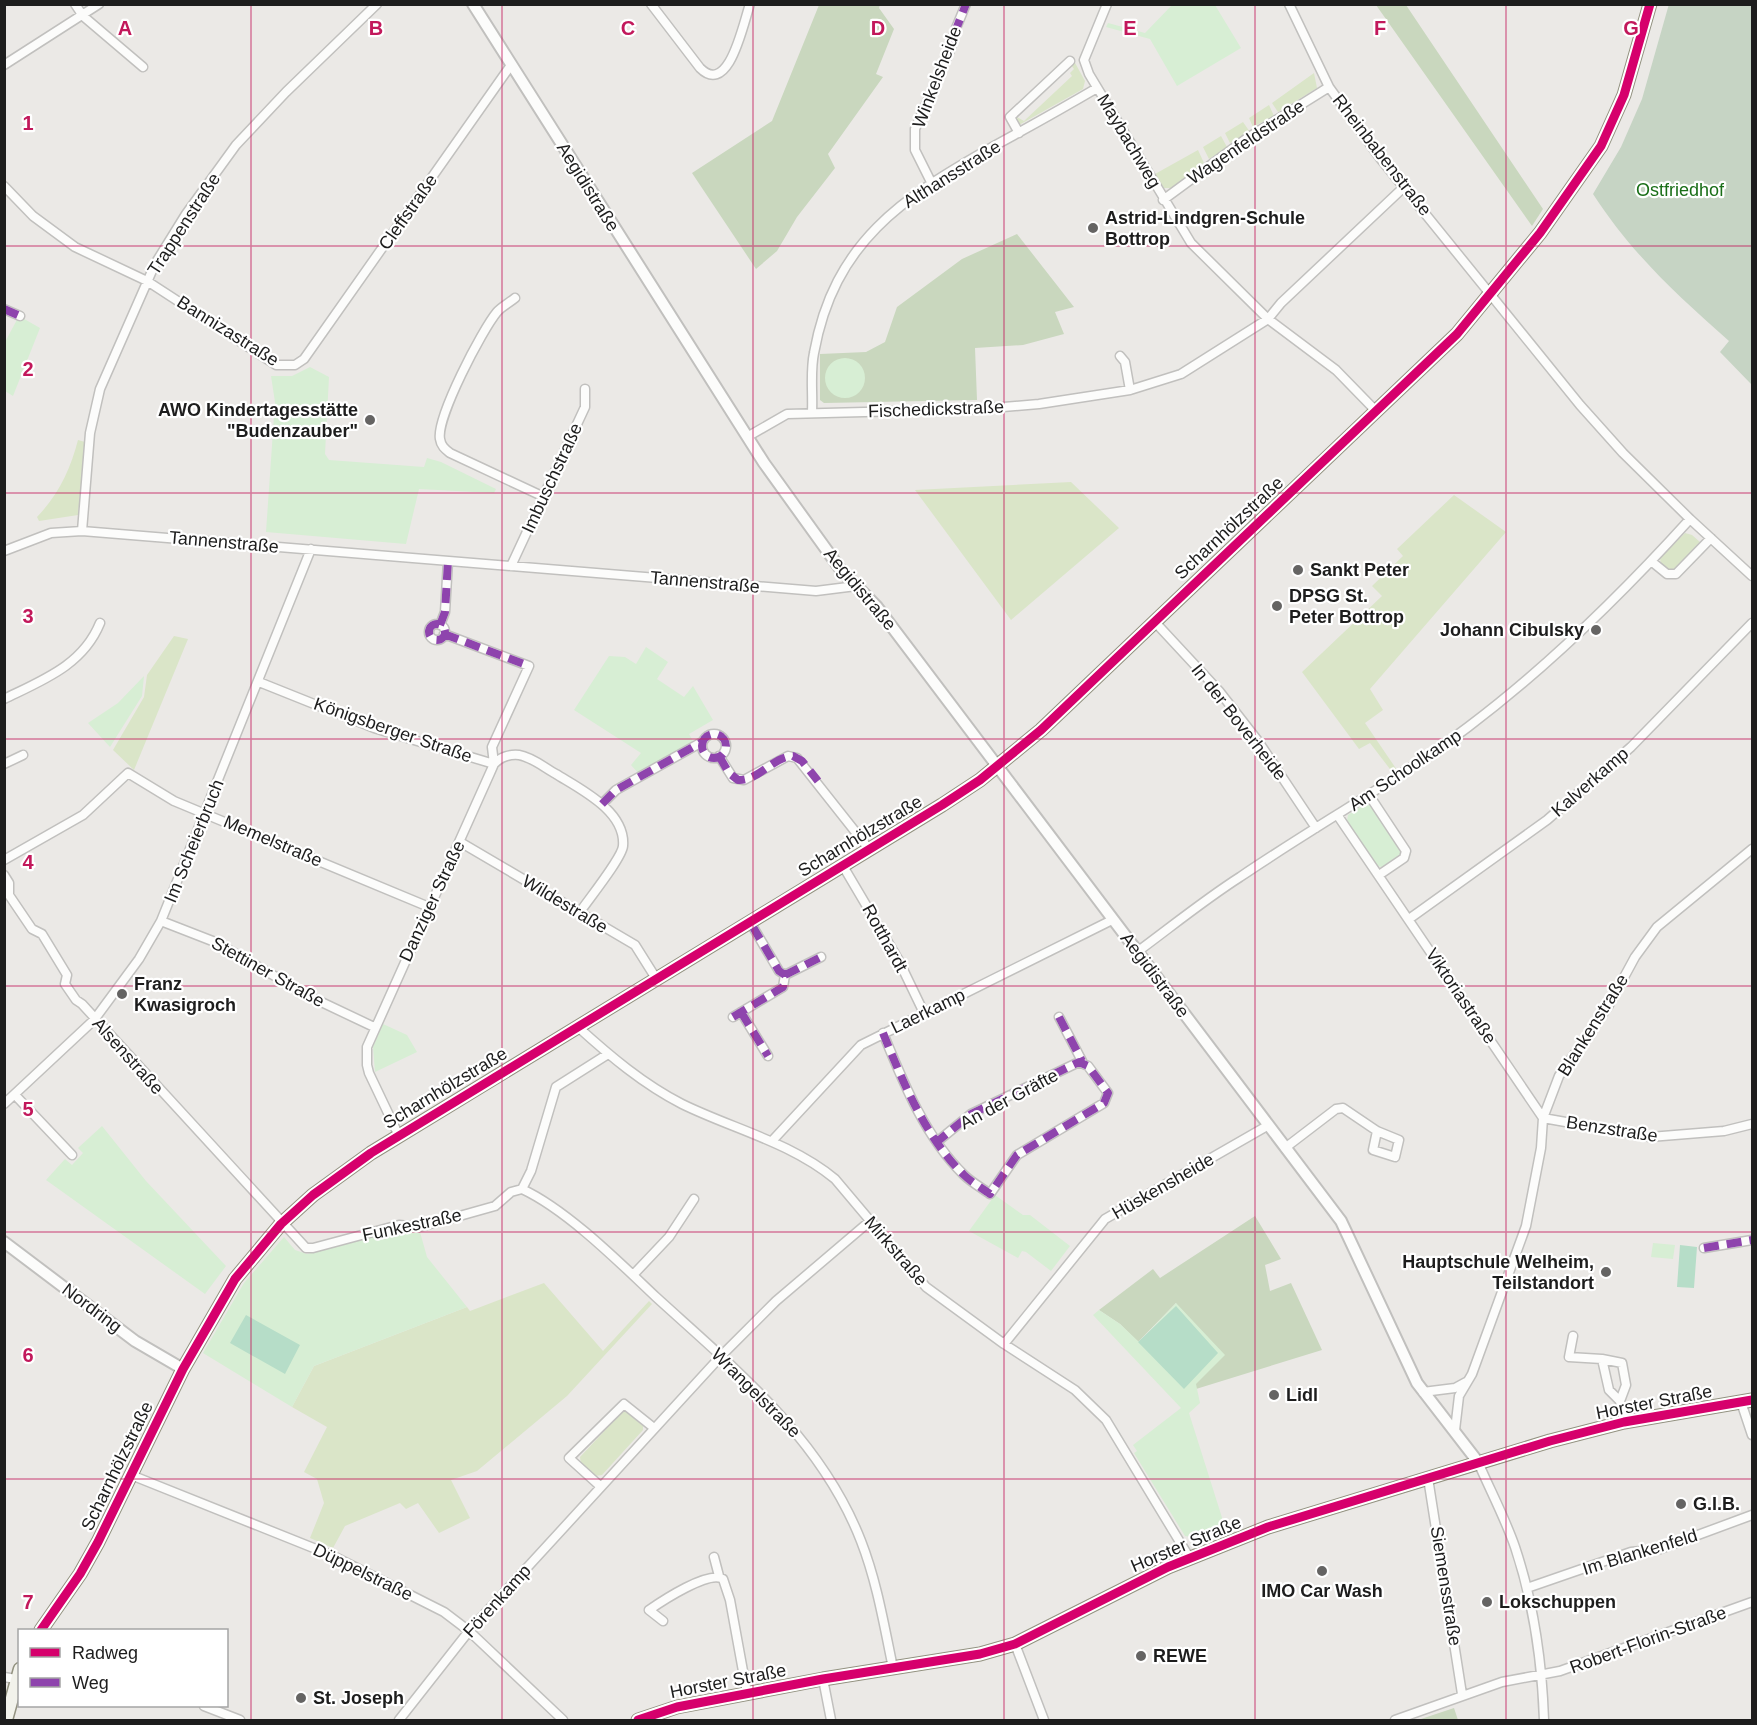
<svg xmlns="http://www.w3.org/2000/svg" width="1757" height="1725" viewBox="0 0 1757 1725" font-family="Helvetica,sans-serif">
	<rect width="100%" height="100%" fill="#ebe9e6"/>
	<path fill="#dae5c8" d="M 1074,61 L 1085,81 L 1083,89 L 1019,125 L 1015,116 L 1024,121 L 1072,76 L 1070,73 L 1074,69 L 1070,64 Z
		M 1314,73 L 1317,88 L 1278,112 L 1272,103 Z
		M 1269,105 L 1274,116 L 1253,127 L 1249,118 Z
		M 1243,122 L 1250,132 L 1230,143 L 1225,133 Z
		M 1221,136 L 1227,147 L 1209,159 L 1203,147 Z
		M 1198,150 L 1204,163 L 1172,188 L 1164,188 L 1155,174 Z
		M 78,440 L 85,442 L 78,515 L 39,521 L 37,517 C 59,494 70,470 78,440 Z
		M 1071,482 L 1119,528 L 1011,620 L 915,490 Z
		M 1454,495 L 1506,532 L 1370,689 L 1383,710 L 1365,723 L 1397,770 L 1393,773 L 1370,743 L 1359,749 L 1302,672 L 1382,596 L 1372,586 L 1403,556 L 1397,549 Z
		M 1685,533 L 1692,535 L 1700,542 L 1675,569 L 1668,570 L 1661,565 L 1660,558 Z
		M 174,636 L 188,639 L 134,770 L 113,750 L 144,697 L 147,675 Z
		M 544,1283 L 603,1351 L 649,1301 L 652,1304 L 567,1396 L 477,1471 L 451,1480 L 470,1518 L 439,1533 L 418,1503 L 406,1509 L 400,1503 L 345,1526 L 333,1548 L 310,1538 L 324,1503 L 317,1479 L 304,1472 L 327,1427 L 292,1407 L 314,1366 L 467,1307 L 470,1311 Z
		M 624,1410 L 643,1426 L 643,1430 L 602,1475 L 595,1476 L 581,1464 L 580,1457 Z"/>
	<path fill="#c9d7be" d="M 819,5 L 880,5 L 879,8 L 894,29 L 876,74 L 883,77 L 828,154 L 835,168 L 797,217 L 777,251 L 756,269 L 692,173 L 772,121 Z
		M 1376,5 L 1406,5 L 1543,209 L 1532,226 Z
		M 1017,234 L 1074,307 L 1055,312 L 1064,334 L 1023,345 L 975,348 L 977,400 L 824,403 L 820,400 L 820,354 L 866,352 L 885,342 L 897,307 L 962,259 Z
		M 1255,1216 L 1281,1259 L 1265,1265 L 1270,1291 L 1291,1283 L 1322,1350 L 1196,1389 L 1176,1303 L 1138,1342 L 1120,1324 L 1099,1310 L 1153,1269 L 1160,1278 Z
		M 1454,1708 L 1458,1720 L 1418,1720 Z"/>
	<path fill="#c6d4c4" d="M 1669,4 L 1752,5 L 1752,385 L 1720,352 L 1729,341 C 1676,294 1632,254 1593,194 L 1621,147 L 1642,99 Z"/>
	<path fill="#d7eed4" d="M 1172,5 L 1215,5 L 1241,48 L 1177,86 L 1150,39 L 1106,27 L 1108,23 L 1145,33 Z
		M 19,316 L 40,328 L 13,396 L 5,391 L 5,342 Z
		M825 378a20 20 0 1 1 40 0a20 20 0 1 1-40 0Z
		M 310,367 L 329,377 L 325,454 L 329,460 L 424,467 L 427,458 L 441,462 L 496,489 L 494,493 L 419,489 L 406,544 L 266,532 L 275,402 L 271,376 L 292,376 Z
		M 646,647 L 668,662 L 657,679 L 684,697 L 693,686 L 713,720 L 689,734 L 693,741 L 639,774 L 631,765 L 641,753 L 574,710 L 609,656 L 625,657 L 636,664 Z
		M 144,676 L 142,696 L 110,747 L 88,723 L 118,703 Z
		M 1365,804 L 1371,806 L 1402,853 L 1382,867 L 1377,866 L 1347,821 L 1348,815 Z
		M 383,1024 L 407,1035 L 417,1052 L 375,1072 L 373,1047 Z
		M 102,1126 L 146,1181 L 226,1266 L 205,1294 L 46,1180 L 65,1159 L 72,1165 L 83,1153 L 78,1148 Z
		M 995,1195 L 1023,1215 L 1030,1215 L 1070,1246 L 1051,1271 L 1026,1252 L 1022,1251 L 1018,1258 L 969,1231 Z
		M 398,1231 L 420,1232 L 427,1257 L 467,1307 L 314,1366 L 292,1407 L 203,1353 L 244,1283 L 284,1237 L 295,1250 L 307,1254 Z
		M 1653,1243 L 1675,1245 L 1673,1259 L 1651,1257 Z
		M 1176,1303 L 1225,1355 L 1196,1384 L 1200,1403 L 1189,1413 L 1225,1527 L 1196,1538 L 1185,1536 L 1134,1453 L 1137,1451 L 1133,1445 L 1181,1408 L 1093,1315 L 1099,1310 L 1120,1324 L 1139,1342 Z"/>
	<path fill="#b6ddc8" d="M 1680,1245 L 1697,1247 L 1694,1288 L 1677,1287 Z
		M 1176,1306 L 1218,1353 L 1184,1389 L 1138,1342 Z
		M 246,1315 L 300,1345 L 285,1374 L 230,1343 Z"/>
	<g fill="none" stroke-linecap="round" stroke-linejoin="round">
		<defs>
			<path id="minor" d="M 75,4 L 83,16 L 143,67
				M 651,4 L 700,68 C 729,97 743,24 750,4
				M 1107,4 L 1084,60 L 1089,74 L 1191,243 L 1268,319 L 1336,370 L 1375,410
				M 4,65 L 99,4
				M 1019,133 L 1010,117 L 1070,61
				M 931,182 L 915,150 L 915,129 L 951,48 L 954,33 L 966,4
				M 4,186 L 33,216 L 75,247 L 147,281 L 276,365 L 295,365 L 304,359 L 511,65
				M 1163,200 L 1246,139 L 1329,87
				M 515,298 C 509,303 501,307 497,312 C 482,330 436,418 440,439 C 441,446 445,449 450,453 L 542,496
				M 4,309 L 20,316
				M 1120,356 L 1125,362 L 1130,390
				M 812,412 C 813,393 810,372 814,353 C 834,242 902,198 994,146 C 1029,127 1063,108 1097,88
				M 747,437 L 787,414 L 980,409 L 1039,404 L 1130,390 L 1181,374 L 1268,319 L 1281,303 L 1404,187
				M 1690,519 L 1752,576
				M 82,531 L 90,433 L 100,389 L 155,264 L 186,214 L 236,145 L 286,92 L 377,4
				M 4,551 L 51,533 L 82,531 L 816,591 L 856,586
				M 1651,561 L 1667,574 L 1676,574 L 1711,538
				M 511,566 L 585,407 L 585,389
				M 1154,621 L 1219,691 L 1258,741 L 1316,828
				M429 632a8 8 0 1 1 16 0a8 8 0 1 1-16 0Z
				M 440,625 L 445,612 L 448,561
				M 259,682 L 374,728 L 494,764
				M 4,699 C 43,680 83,665 100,623
				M702 746a12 12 0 1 1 24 0a12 12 0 1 1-24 0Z
				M 719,756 L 733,778 L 744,780 L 788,756 L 797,758 L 869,849
				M 4,764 L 23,755
				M 494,764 C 500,757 510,754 519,755 C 532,757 545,768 556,774 C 580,789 626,811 623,846 C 622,858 588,900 580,912
				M 1369,795 L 1406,851 L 1404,858 L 1379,875
				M 602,804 L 616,790 L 702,742
				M 1338,816 L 1543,1118 L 1650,1137 L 1724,1131 L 1752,1124
				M 460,842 L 635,945 L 657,980
				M 4,860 L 83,815 L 128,773 L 174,801 L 429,907
				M 843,866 L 898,959 L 924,1013
				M 4,875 L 9,883 L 9,895 L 32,929 L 42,934 L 67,975 L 65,984 L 76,1000 L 82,1004 L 306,1248 L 313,1248 L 399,1225 L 419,1227 L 463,1215 L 495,1206 L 511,1192 L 522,1189
				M 1409,919 L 1547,820 L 1631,747 L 1752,623
				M 161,921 L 215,942 L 315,999 L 374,1027
				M 1137,952 C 1171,927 1204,900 1240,877 C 1315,826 1395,782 1468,727 C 1549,666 1622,594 1690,519 L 1623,453 L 1580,405 L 1380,158 L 1329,87 L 1289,4
				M 785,975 L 821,957
				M 741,1012 L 768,1056
				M 733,1017 L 783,987 L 785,975 L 779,971 L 750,922
				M 1059,1017 L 1082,1061
				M 578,1027 C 610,1056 643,1084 682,1104 C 733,1129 790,1142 835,1179 L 926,1287 L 1004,1344 L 1075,1390 L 1106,1420 L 1189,1557
				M 883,1033 C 903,1082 925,1137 964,1175 C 971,1182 982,1188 990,1194 L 1017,1155 L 1104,1103 L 1108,1093 L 1088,1066 L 1079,1062 L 971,1114 L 938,1141
				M 16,1096 L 72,1155
				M 4,1104 L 94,1020 L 139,959 L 161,921 L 311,549
				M 399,1136 L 369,1073 L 367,1065 L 367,1047 L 490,773 L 494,764 L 492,747 L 529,666 L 444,634
				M 772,1141 L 861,1045 L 1112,920
				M 1285,1148 L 1336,1109 L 1343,1108 L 1377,1131 L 1399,1140 L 1395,1157 L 1373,1150 L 1377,1131
				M 522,1189 C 567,1210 619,1262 656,1297 C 735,1369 821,1438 861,1541 C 877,1582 884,1625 893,1668
				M 522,1189 L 531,1171 L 556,1087 L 608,1054
				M 1704,1248 L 1752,1240
				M 633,1275 L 669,1237 L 694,1199
				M 1573,1336 L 1569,1357 L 1602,1359
				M 1004,1344 L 1105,1219 L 1267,1126
				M 1423,1392 L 1455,1388 L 1466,1382
				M 1620,1401 L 1609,1390 L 1602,1359 L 1622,1363 L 1626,1385 L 1620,1401 L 1624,1422
				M 1741,1402 L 1752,1435
				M 1455,1430 L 1459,1396 L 1472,1374 L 1526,1226 L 1541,1148 L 1543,1118 L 1559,1076 L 1609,1005 L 1635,957 L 1657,927 L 1752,849
				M 1478,1462 C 1490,1490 1505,1518 1515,1547 C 1534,1604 1542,1661 1544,1720
				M 131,1475 L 331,1555 L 444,1612 L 469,1631 L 563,1720
				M 1428,1478 L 1462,1694
				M 600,1486 L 569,1458 L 624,1404 L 654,1428
				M 714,1557 L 719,1576
				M 1527,1588 L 1631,1552 L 1660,1549 L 1752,1515
				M 663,1621 L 649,1610 C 662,1601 709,1570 723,1579 L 730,1600 L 747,1693
				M 1015,1644 L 1044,1720
				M 4,1677 L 16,1679
				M 823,1679 L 831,1720
				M 204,1706 L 240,1720
				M 399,1720 L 469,1631 L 721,1356 L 776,1301 L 870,1221
				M 1395,1720 L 1502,1682 L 1560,1671 L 1752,1602"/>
			<path id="tertiary" d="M 473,4 L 764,463 L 841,570 L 877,607 L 1341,1221 L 1417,1383 L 1478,1462
				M 4,1242 L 135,1341 L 183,1369"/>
			<path id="secondary" d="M 41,1630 L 80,1574 L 98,1542 L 183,1369 L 235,1279 L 281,1224 L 313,1195 L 371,1153 L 942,805 L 980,780 L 1041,730 L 1457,334 L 1540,233 L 1601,146 L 1624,95 L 1650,4
				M 6,1720 L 20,1669
				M 638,1720 L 677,1707 L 823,1679 L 980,1654 L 1015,1644 L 1168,1567 L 1268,1527 L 1550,1441 L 1624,1422 L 1752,1400"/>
		</defs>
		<use href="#minor" stroke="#c1c0be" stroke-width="11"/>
		<use href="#tertiary" stroke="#c1c0be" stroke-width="14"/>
		<use href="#secondary" stroke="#939280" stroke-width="15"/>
		<use href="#minor" stroke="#fcfcfb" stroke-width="8"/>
		<use href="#tertiary" stroke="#fcfcfb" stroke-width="10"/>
		<use href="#secondary" stroke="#f2f2eb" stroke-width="12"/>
		<path stroke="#8e44ad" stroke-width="8" stroke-dasharray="15 8" stroke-linecap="butt" d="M 929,98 L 966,4
			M 4,309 L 20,316
			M429 632a8 8 0 1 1 16 0a8 8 0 1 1-16 0Z
			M 440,625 L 445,612 L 448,561
			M 444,634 L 529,666
			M702 746a12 12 0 1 1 24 0a12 12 0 1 1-24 0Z
			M 719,756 L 729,773 L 738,780 C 759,781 772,757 793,756 L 802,761 L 818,781
			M 602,804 L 616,790 L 702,742
			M 785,975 L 821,957
			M 741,1012 L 768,1056
			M 733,1017 L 783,987 L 785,975 L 779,971 L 750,922
			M 1059,1017 L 1082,1061
			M 883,1033 C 903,1082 925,1137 964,1175 C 971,1182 982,1188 990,1194 L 1017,1155 L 1104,1103 L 1108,1093 L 1088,1066 L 1079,1062 L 971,1114 L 938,1141
			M 1704,1248 L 1752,1240"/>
		<defs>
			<path id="cycleway" d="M 41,1630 L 80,1574 L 98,1542 L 183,1369 L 235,1279 L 281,1224 L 313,1195 L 371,1153 L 942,805 L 980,780 L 1041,730 L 1457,334 L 1540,233 L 1601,146 L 1624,95 L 1650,4
				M 638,1720 L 677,1707 L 823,1679 L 980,1654 L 1015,1644 L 1168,1567 L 1268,1527 L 1550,1441 L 1624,1422 L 1752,1400"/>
		</defs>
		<use href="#cycleway" stroke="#fff" stroke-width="13"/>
		<use href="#cycleway" stroke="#d6006c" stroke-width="9"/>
	</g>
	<path fill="none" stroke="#c2185b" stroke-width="1.5" stroke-opacity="0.55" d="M 251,4 L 251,1720M 502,4 L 502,1720M 753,4 L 753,1720M 1004,4 L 1004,1720M 1255,4 L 1255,1720M 1506,4 L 1506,1720M 4,246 L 1752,246M 4,493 L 1752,493M 4,739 L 1752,739M 4,986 L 1752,986M 4,1232 L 1752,1232M 4,1479 L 1752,1479"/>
	<g fill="#656463" stroke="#fff" stroke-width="2">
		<circle cx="1093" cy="228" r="6"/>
		<circle cx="370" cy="420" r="6"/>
		<circle cx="1298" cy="570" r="6"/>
		<circle cx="1277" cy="606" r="6"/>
		<circle cx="1596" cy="630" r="6"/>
		<circle cx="122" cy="994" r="6"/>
		<circle cx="1606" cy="1272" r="6"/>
		<circle cx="1274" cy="1395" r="6"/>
		<circle cx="1681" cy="1504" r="6"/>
		<circle cx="1322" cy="1571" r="6"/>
		<circle cx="1487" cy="1602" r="6"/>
		<circle cx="1141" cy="1656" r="6"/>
		<circle cx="301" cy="1698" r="6"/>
	</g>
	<g text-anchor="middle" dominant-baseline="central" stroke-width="4.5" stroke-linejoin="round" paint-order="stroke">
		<g font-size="18" fill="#1d1d1d" stroke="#fff">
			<text transform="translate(937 77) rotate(-69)">Winkelsheide</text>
			<text transform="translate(1129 141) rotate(59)">Maybachweg</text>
			<text transform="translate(1246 142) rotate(-34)">Wagenfeldstraße</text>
			<text transform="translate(1382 155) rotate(52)">Rheinbabenstraße</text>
			<text transform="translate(952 174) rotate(-32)">Althansstraße</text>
			<text transform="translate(588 187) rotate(58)">Aegidistraße</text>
			<text transform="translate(408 212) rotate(-55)">Cleffstraße</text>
			<text transform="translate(184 224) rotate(-57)">Trappenstraße</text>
			<text transform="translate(228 331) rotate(32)">Bannizastraße</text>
			<text transform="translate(936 409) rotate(-2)">Fischedickstraße</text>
			<text transform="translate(552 478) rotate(-65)">Imbuschstraße</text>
			<text transform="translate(1229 528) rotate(-43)">Scharnhölzstraße</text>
			<text transform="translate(224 542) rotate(5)">Tannenstraße</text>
			<text transform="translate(705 582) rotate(5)">Tannenstraße</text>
			<text transform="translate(860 589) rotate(50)">Aegidistraße</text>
			<text transform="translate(1239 722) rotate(52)">In der Boverheide</text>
			<text transform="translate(393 730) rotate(19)">Königsberger Straße</text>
			<text transform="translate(1405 770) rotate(-34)">Am Schoolkamp</text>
			<text transform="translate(1590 782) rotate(-41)">Kalverkamp</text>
			<text transform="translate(860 836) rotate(-31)">Scharnhölzstraße</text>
			<text transform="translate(194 841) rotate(-68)">Im Scheierbruch</text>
			<text transform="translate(273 841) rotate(23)">Memelstraße</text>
			<text transform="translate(432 901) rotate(-65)">Danziger Straße</text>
			<text transform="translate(565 904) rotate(31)">Wildestraße</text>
			<text transform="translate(885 938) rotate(61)">Rotthardt</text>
			<text transform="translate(268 972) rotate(29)">Stettiner Straße</text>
			<text transform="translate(1155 975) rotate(53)">Aegidistraße</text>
			<text transform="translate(1461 996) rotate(56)">Viktoriastraße</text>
			<text transform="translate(928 1011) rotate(-26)">Laerkamp</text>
			<text transform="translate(1593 1025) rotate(-58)">Blankenstraße</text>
			<text transform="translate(128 1056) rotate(48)">Alsenstraße</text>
			<text transform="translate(445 1088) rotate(-31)">Scharnhölzstraße</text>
			<text transform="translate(1009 1099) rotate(-28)">An der Gräfte</text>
			<text transform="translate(1612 1129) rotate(9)">Benzstraße</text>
			<text transform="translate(1163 1186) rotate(-30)">Hüskensheide</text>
			<text transform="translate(412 1225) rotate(-12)">Funkestraße</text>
			<text transform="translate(896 1251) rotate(49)">Mirkstraße</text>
			<text transform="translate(92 1308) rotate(37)">Nordring</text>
			<text transform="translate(756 1393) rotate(45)">Wrangelstraße</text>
			<text transform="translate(1654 1402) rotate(-11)">Horster Straße</text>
			<text transform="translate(117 1466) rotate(-64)">Scharnhölzstraße</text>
			<text transform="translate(1186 1544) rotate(-23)">Horster Straße</text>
			<text transform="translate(1640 1552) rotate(-17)">Im Blankenfeld</text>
			<text transform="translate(363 1572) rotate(26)">Düppelstraße</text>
			<text transform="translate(1446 1586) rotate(81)">Siemensstraße</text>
			<text transform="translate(497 1601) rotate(-48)">Förenkamp</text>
			<text transform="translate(1648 1640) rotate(-20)">Robert-Florin-Straße</text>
			<text transform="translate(728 1681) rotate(-11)">Horster Straße</text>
		</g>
		<g font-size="18" fill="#196e17" stroke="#fff">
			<text x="1680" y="190">Ostfriedhof</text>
		</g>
		<g font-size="18" font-weight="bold" fill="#1d1d1d" stroke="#fff" text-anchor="start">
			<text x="1105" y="218">Astrid-Lindgren-Schule<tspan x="1105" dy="21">Bottrop</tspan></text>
			<text x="358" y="410" text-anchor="end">AWO Kindertagesstätte<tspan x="358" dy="21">"Budenzauber"</tspan></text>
			<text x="1310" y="570">Sankt Peter</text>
			<text x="1289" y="596">DPSG St.<tspan x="1289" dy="21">Peter Bottrop</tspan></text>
			<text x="1584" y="630" text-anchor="end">Johann Cibulsky</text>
			<text x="134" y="984">Franz<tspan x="134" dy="21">Kwasigroch</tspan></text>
			<text x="1594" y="1262" text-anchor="end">Hauptschule Welheim,<tspan x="1594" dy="21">Teilstandort</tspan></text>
			<text x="1286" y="1395">Lidl</text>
			<text x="1693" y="1504">G.I.B.</text>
			<text x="1322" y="1591" text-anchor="middle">IMO Car Wash</text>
			<text x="1499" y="1602">Lokschuppen</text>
			<text x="1153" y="1656">REWE</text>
			<text x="313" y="1698">St. Joseph</text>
		</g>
	</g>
	<g font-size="20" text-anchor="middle" font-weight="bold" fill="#c2185b" stroke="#fff" stroke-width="4.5" stroke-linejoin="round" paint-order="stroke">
		<text x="125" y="35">A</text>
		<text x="376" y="35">B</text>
		<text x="628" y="35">C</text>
		<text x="878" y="35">D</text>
		<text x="1130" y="35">E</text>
		<text x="1380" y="35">F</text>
		<text x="1631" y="35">G</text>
		<text x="28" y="130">1</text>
		<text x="28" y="376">2</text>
		<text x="28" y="623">3</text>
		<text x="28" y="869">4</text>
		<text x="28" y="1116">5</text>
		<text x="28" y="1362">6</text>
		<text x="28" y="1609">7</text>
	</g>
	<rect width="1757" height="1725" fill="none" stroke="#1d1d1d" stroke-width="12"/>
	<rect x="18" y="1629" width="210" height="78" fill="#ffffff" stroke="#a5a5a5" stroke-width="1.5"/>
	<rect x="30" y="1648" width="30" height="9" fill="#d6006c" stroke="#a5a5a5" stroke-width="1.5"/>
	<text x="72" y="1659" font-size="18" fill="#1d1d1d">Radweg</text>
	<rect x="30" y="1678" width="30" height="9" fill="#8e44ad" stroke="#a5a5a5" stroke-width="1.5"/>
	<text x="72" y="1689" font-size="18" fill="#1d1d1d">Weg</text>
</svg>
